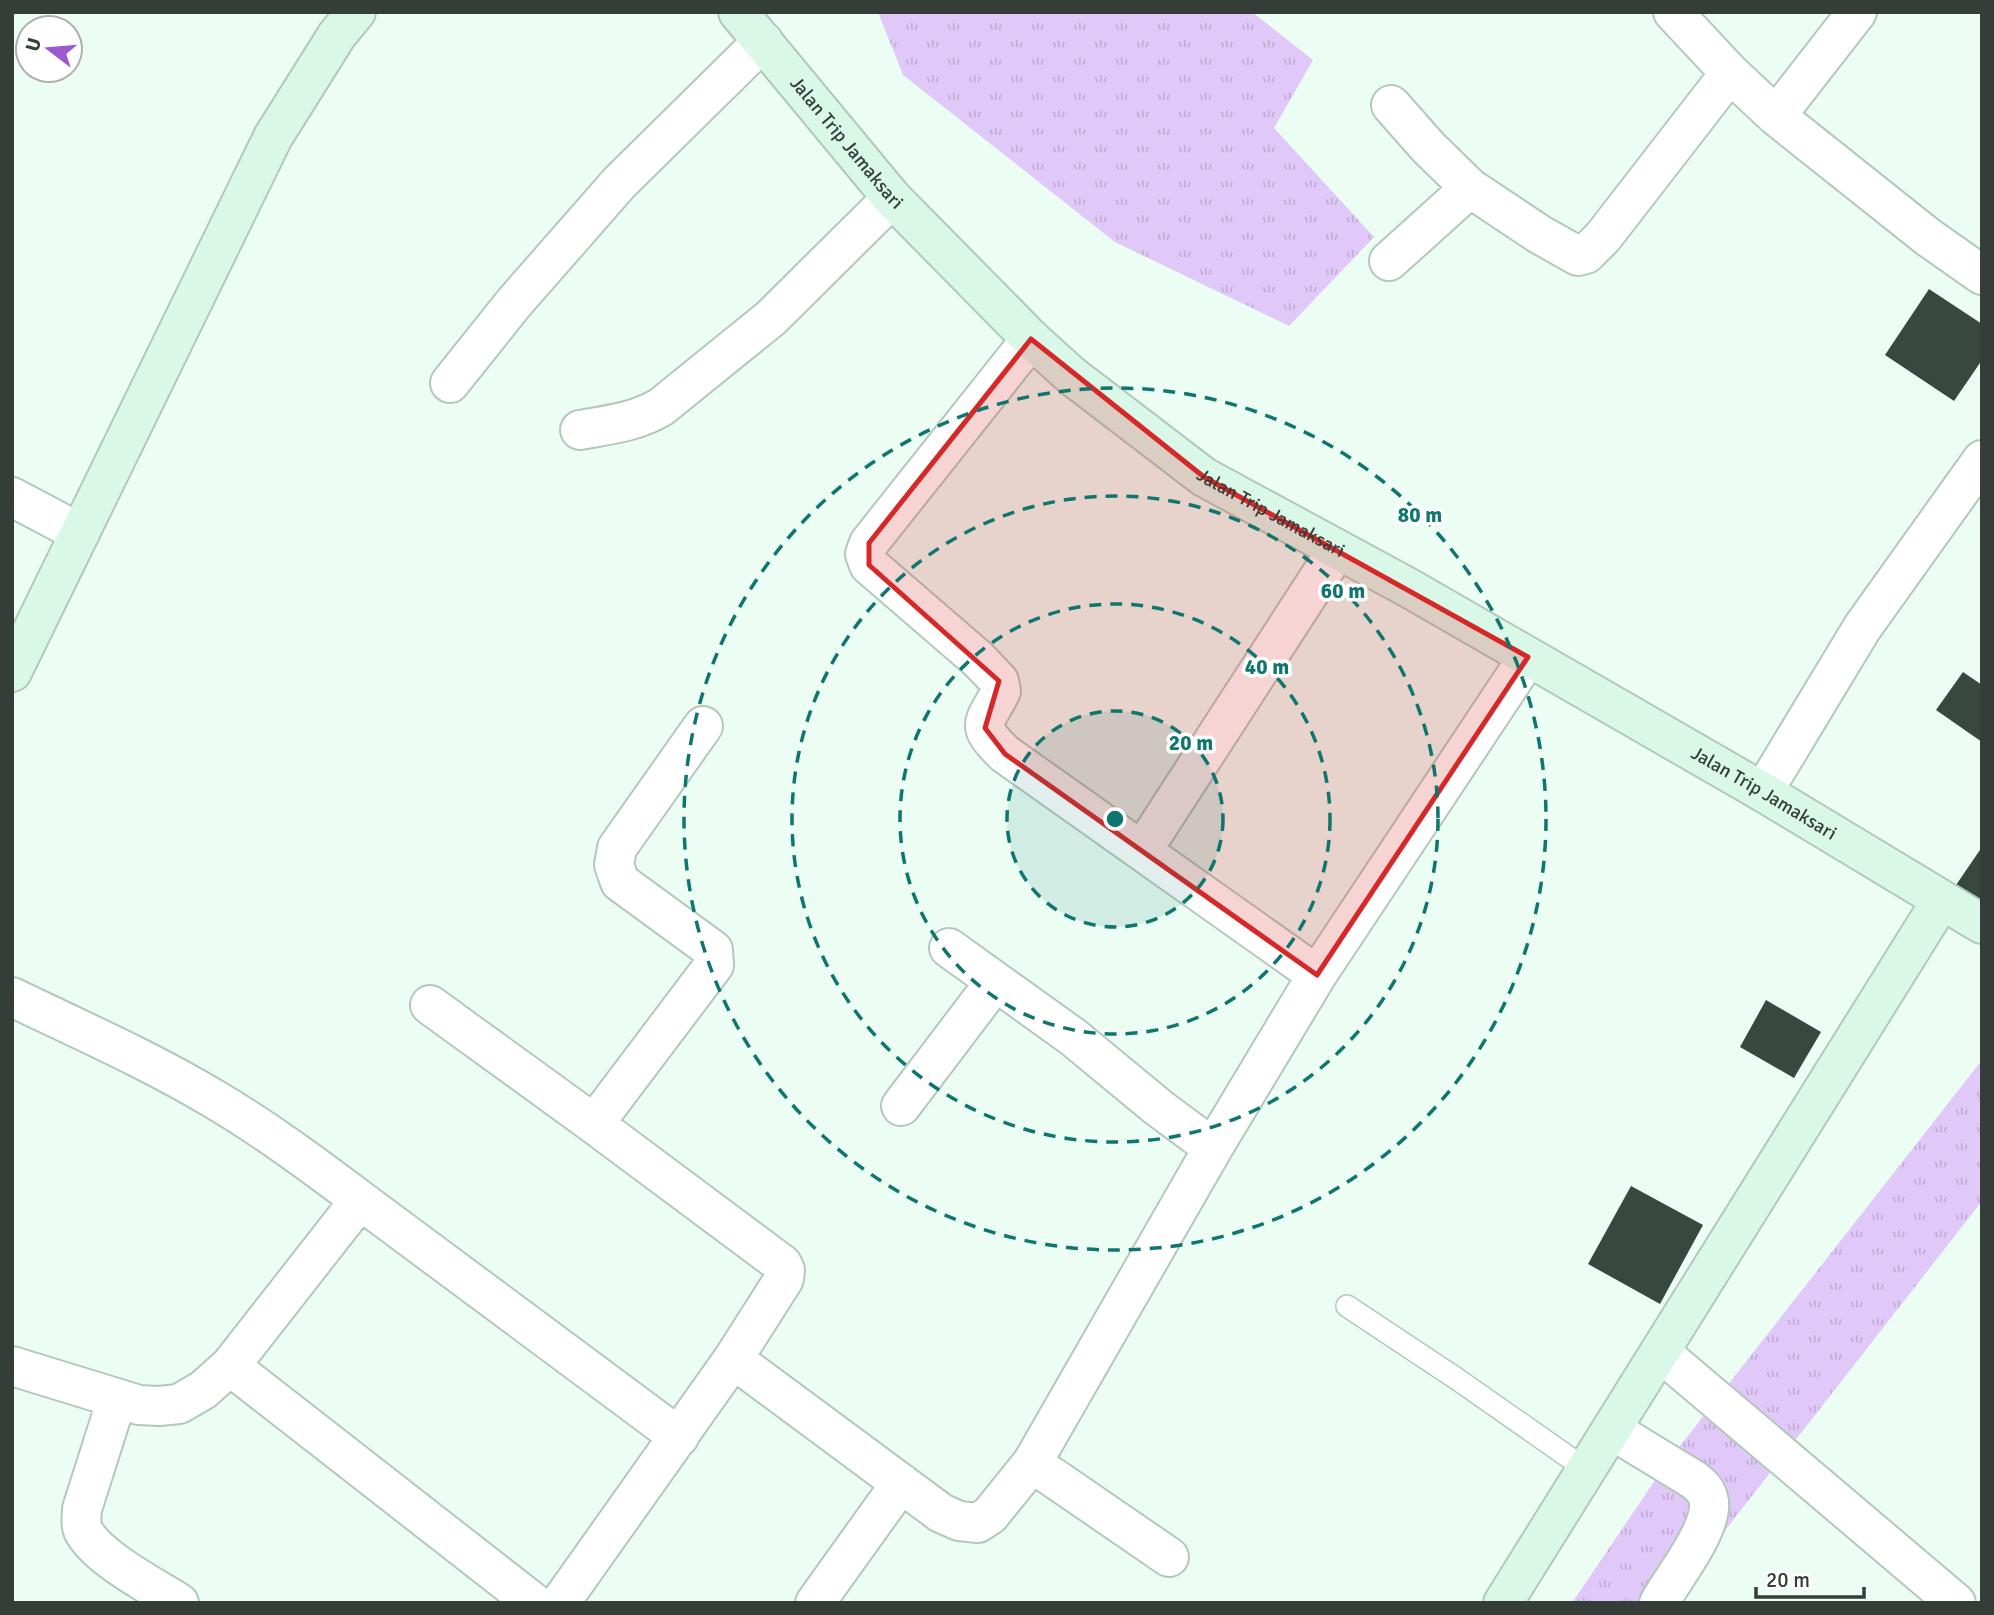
<svg xmlns="http://www.w3.org/2000/svg" width="1994" height="1615" viewBox="0 0 1994 1615" font-family="Signika,sans-serif">
	<defs>
		<pattern id="grass-tufts" width="24" height="20" patternUnits="userSpaceOnUse" patternTransform="scale(1.75)"><rect width="24" height="20" fill="#e0c8f8"/><path d="M3 7l-1-3M5 7V3M7 7l1-3M15 17l-1-3M17 17v-4M19 17l1-3" fill="none" stroke="#c1add5"/></pattern>
	</defs>
	<rect width="100%" height="100%" fill="#ecfef4"/>
	<path fill="url(#grass-tufts)" d="M 878,12 L 1252,12 L 1313,60 L 1274,128 L 1374,237 L 1289,326 L 1115,242 L 903,75 Z
		M 1982,1060 L 1982,1201 L 1723,1533 L 1675,1603 L 1572,1603 L 1666,1464 Z"/>
	<path fill="#37493f" d="M 1929,289 L 1982,324 L 1982,360 L 1954,401 L 1885,355 Z
		M 1963,672 L 1982,685 L 1982,742 L 1936,710 Z
		M 1982,847 L 1982,903 L 1956,885 Z
		M 1766,1000 L 1821,1032 L 1794,1078 L 1740,1047 Z
		M 1631,1186 L 1703,1225 L 1660,1304 L 1588,1264 Z"/>
	<g fill="none" stroke-linecap="round" stroke-linejoin="round">
		<defs>
			<path id="lane" d="M 1347,1306 L 1457,1379 L 1587,1470"/>
			<path id="street" d="M 1673,12 L 1730,73 L 1776,116 L 1928,237 L 1982,275
				M 1391,105 L 1428,147 L 1470,188 L 1539,234 L 1578,256 L 1586,254 L 1603,237 L 1730,73
				M 1776,116 L 1857,12
				M 1389,261 L 1470,188
				M 1031,339 L 869,543 L 865,554 L 869,565 L 978,659 L 999,681 L 1001,691 C 985,724 973,723 1005,754 L 1317,975
				M 450,383 L 513,304 L 619,183 L 763,41
				M 580,430 C 608,425 636,422 661,407 L 771,318 L 892,198
				M 12,497 L 80,533
				M 1763,792 L 1862,628 L 1982,460
				M 1142,851 L 1337,550
				M 949,948 L 1073,1037 L 1159,1108 L 1213,1148
				M 12,997 C 80,1030 149,1060 214,1099 C 265,1129 312,1164 360,1200 L 230,1366 L 203,1390 L 179,1404 L 159,1406 L 139,1405 L 12,1366
				M 430,1005 L 594,1124 L 782,1264 L 785,1270 L 784,1279 L 733,1359
				M 901,1106 L 995,982
				M 594,1124 L 714,965 L 713,950 L 620,882 L 614,865 L 617,848 L 703,726
				M 360,1200 L 679,1437
				M 1660,1352 L 1956,1603
				M 230,1366 L 534,1603
				M 117,1399 L 82,1509 C 82,1516 80,1524 83,1530 C 96,1557 152,1586 179,1603
				M 1612,1430 L 1694,1480 C 1702,1486 1708,1492 1709,1502 C 1712,1530 1673,1578 1659,1603
				M 1032,1463 L 1169,1557
				M 560,1603 L 733,1359 L 941,1513 L 959,1521 L 978,1523 L 990,1515 L 1032,1463 L 1213,1148 L 1317,975 L 1528,657
				M 815,1603 L 901,1483"/>
			<g id="secondary">
				<path id="s1" d="M 738,12 L 892,198 L 1031,339 L 1072,376 L 1204,477 L 1409,588 L 1763,792 L 1982,924"/>
				<path d="M 12,672 L 273,137 L 337,35 L 356,12"/>
				<path d="M 1503,1603 L 1941,901"/>
			</g>
		</defs>
		<use href="#lane" stroke="#b3c8bc" stroke-width="24"/>
		<use href="#street" stroke="#b3c8bc" stroke-width="42"/>
		<use href="#secondary" stroke="#b3c8bc" stroke-width="42"/>
		<use href="#lane" stroke="#fff" stroke-width="21"/>
		<use href="#street" stroke="#fff" stroke-width="38"/>
		<use href="#secondary" stroke="#daf8e8" stroke-width="38"/>
	</g>
	<path fill="#d62828" fill-opacity="0.2" stroke="#d62828" stroke-width="5" stroke-linejoin="round" d="M 1031,339 L 1204,477 L 1528,657 L 1317,975 L 1005,754 L 985,728 L 999,681 L 869,565 L 869,543 Z"/>
	<circle cx="1115" cy="819" r="108" fill="#0f766e" fill-opacity=".12"/>
	<g fill="none" stroke="#0f766e" stroke-width="3.5" stroke-dasharray="12 9">
		<circle cx="1115" cy="819" r="108"/>
		<circle cx="1115" cy="819" r="215"/>
		<circle cx="1115" cy="819" r="323"/>
		<circle cx="1115" cy="819" r="431"/>
	</g>
	<g text-anchor="middle" dominant-baseline="central" stroke-width="7" stroke-linejoin="round" paint-order="stroke">
		<g font-size="19" fill="#353d38" stroke="#fff">
			<text stroke="none"><textPath href="#s1" startOffset="170">Jalan Trip Jamaksari</textPath></text>
			<text stroke="none"><textPath href="#s1" startOffset="737">Jalan Trip Jamaksari</textPath></text>
			<text stroke="none"><textPath href="#s1" startOffset="1304">Jalan Trip Jamaksari</textPath></text>
		</g>
	</g>
	<circle cx="1115" cy="819" r="10" fill="#0f766e" stroke="#fff" stroke-width="3.5"/>
	<g font-size="21" text-anchor="middle" font-weight="bold" fill="#0f766e" stroke="#fff" stroke-width="7" stroke-linejoin="round" paint-order="stroke">
		<text x="1420" y="522">80 m</text>
		<text x="1343" y="598">60 m</text>
		<text x="1267" y="674">40 m</text>
		<text x="1191" y="750">20 m</text>
	</g>
	<rect width="1994" height="1615" fill="none" stroke="#353d38" stroke-width="28"/>
	<g transform="translate(49 49) rotate(286)"><circle r="33" fill="#ffffff" stroke="#aeb1af" stroke-width="2"/>
	<path d="M0-5L12 26L0 18L-12 26Z" fill="#9b59ce"/>
	<text y="-10" font-size="19" font-weight="bold" text-anchor="middle" fill="#353d38">U</text>
	</g>
	<path d="M1756 1587v10h108v-10" fill="none" stroke="#353d38" stroke-width="3.5"/>
	<text x="1766" y="1587" font-size="21" fill="#353d38" stroke="#ffffff" stroke-width="5" paint-order="stroke">20 m</text>
</svg>
